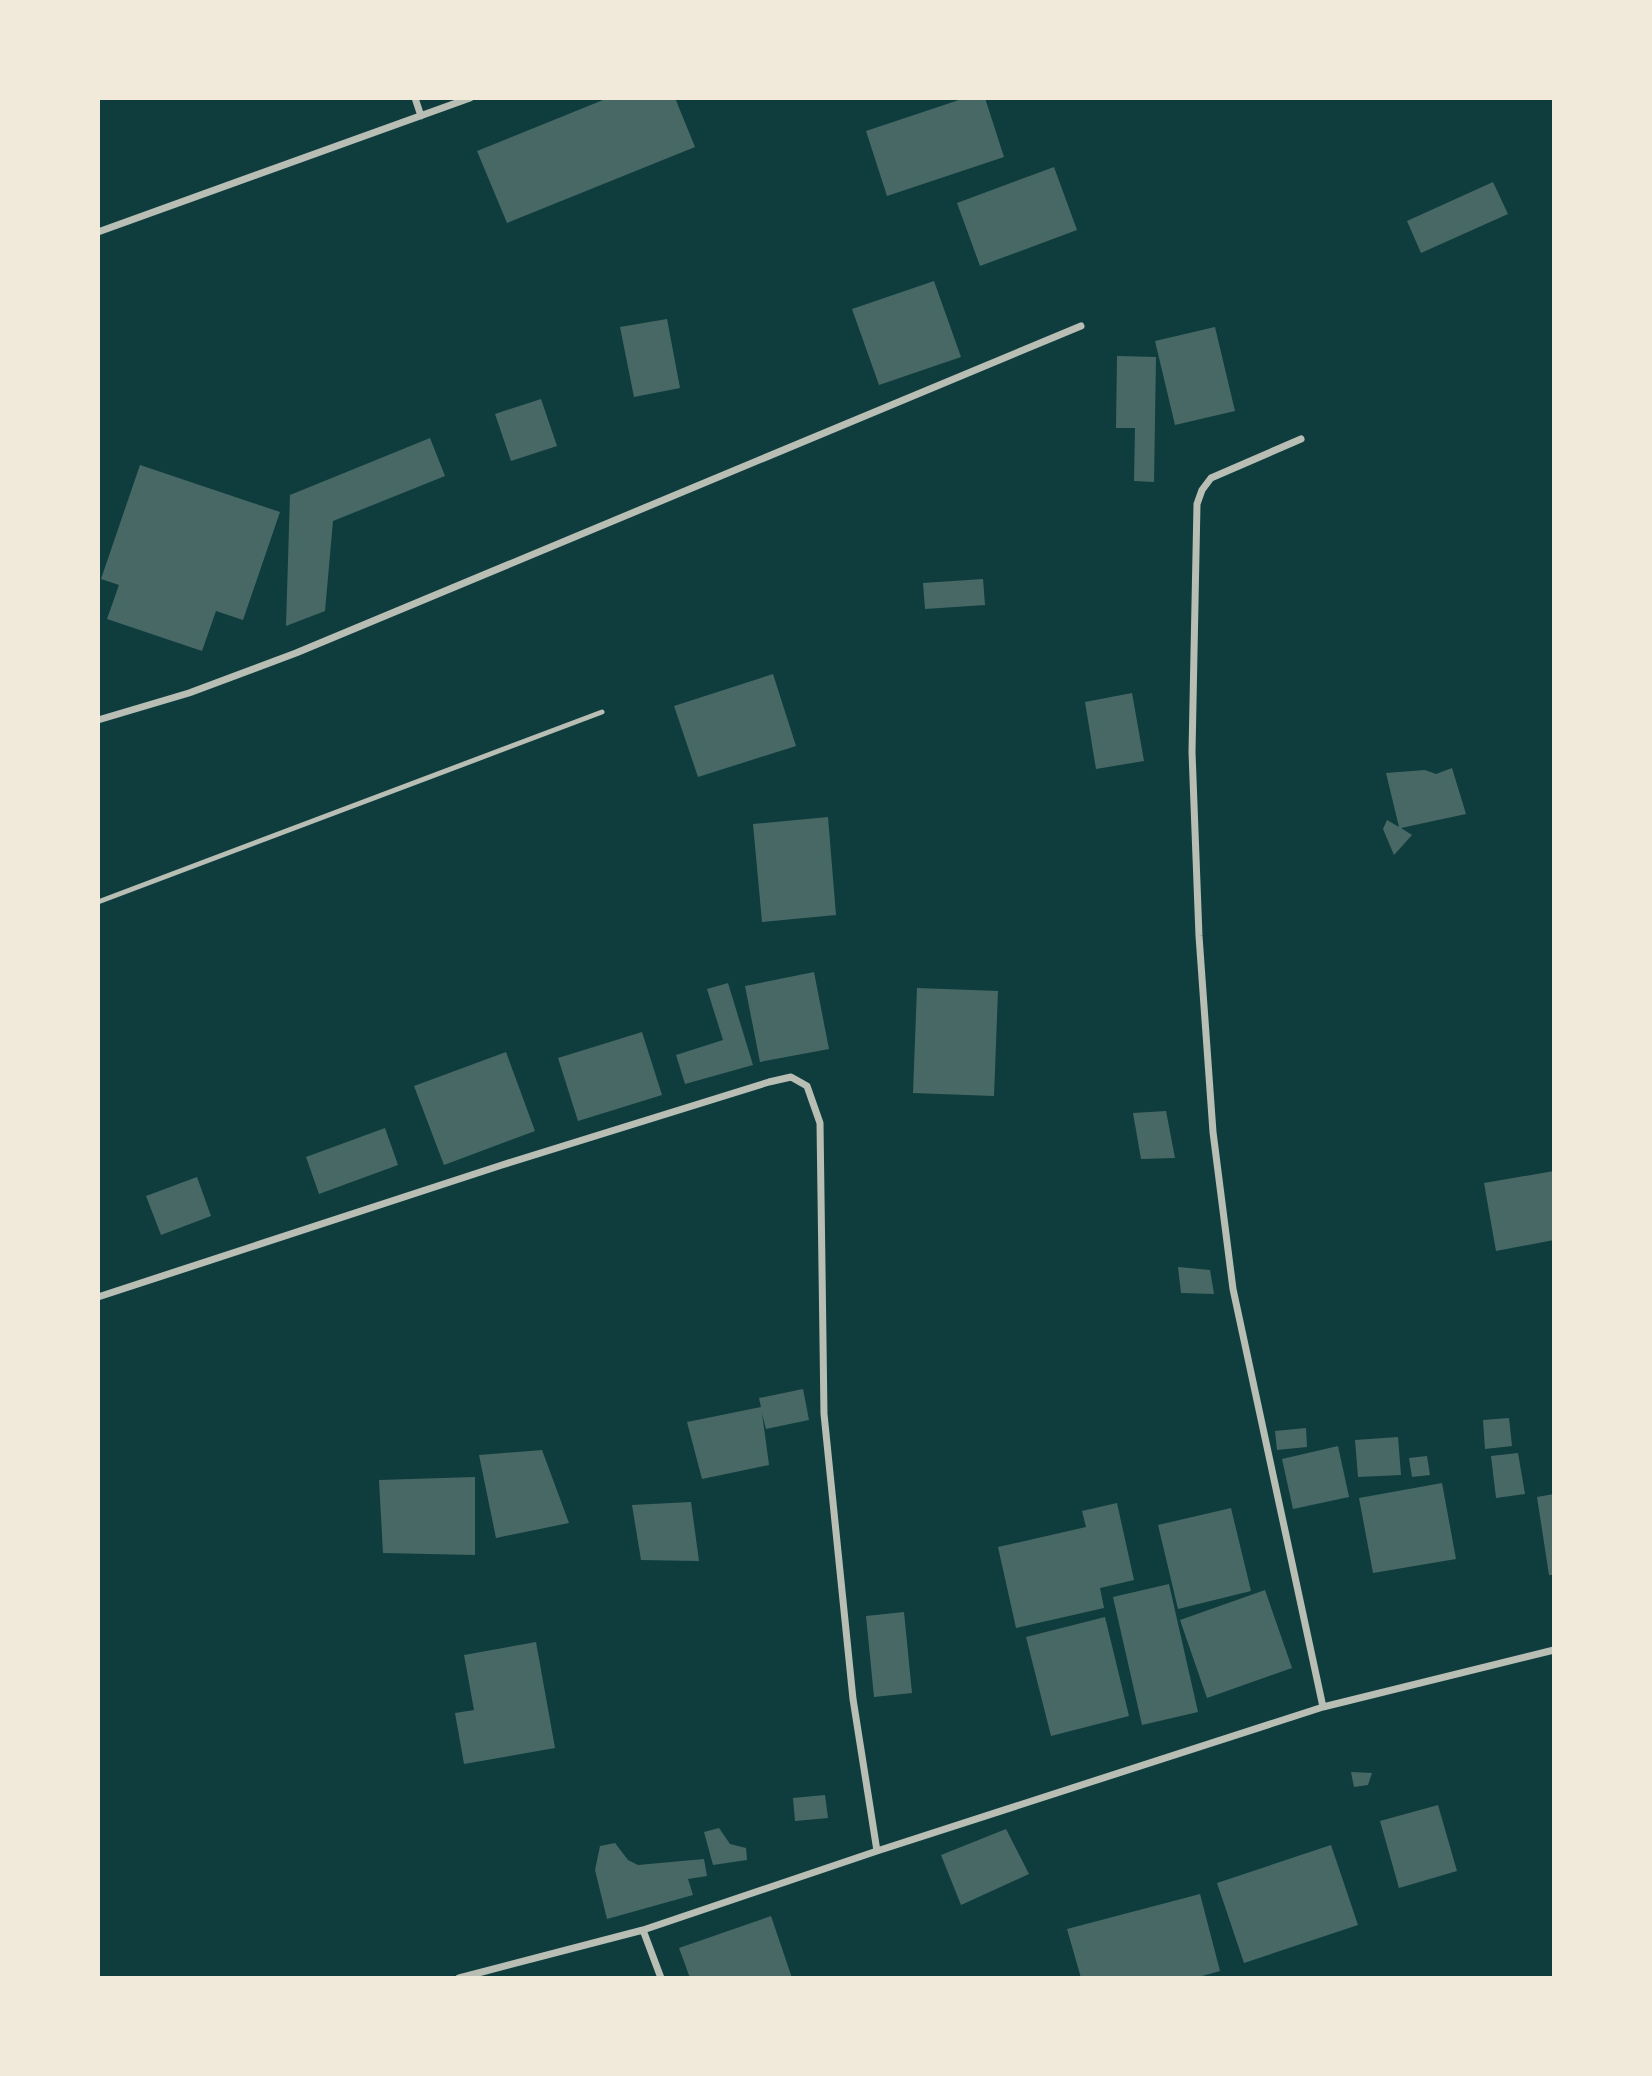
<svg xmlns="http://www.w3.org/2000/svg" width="1652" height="2076" viewBox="0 0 1652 2076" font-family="'PT Sans Narrow',sans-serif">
	<rect width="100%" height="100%" fill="#0f3d3e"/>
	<path fill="#486865" d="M 608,98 L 675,98 L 695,147 L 507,223 L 477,151 Z
		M 965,98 L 985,98 L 1004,157 L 887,196 L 866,131 Z
		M 1054,167 L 1077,230 L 980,266 L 957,203 Z
		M 1493,182 L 1508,214 L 1421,253 L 1407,221 Z
		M 934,281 L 961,357 L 879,385 L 852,309 Z
		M 667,319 L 680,388 L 634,397 L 620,327 Z
		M 1215,327 L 1235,411 L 1175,425 L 1155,341 Z
		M 1117,356 L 1156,357 L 1154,482 L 1134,481 L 1135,428 L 1116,428 Z
		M 541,399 L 557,446 L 511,461 L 495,414 Z
		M 430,438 L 445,476 L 333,521 L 325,611 L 286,626 L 290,495 Z
		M 140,465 L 280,512 L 243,620 L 216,611 L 202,651 L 107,619 L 119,585 L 101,579 Z
		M 983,579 L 985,605 L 925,609 L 923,583 Z
		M 773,674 L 796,746 L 698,777 L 674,706 Z
		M 1132,693 L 1144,761 L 1096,769 L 1085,702 Z
		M 1452,768 L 1466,814 L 1401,828 L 1412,835 L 1394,855 L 1383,829 L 1387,820 L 1399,827 L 1386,773 L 1425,770 L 1436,774 Z
		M 828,817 L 836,915 L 762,922 L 753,824 Z
		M 814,972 L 829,1049 L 760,1062 L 745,986 Z
		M 728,983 L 753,1065 L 685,1084 L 676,1055 L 723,1040 L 707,989 Z
		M 917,988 L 998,991 L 994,1096 L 913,1093 Z
		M 642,1032 L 662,1095 L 578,1121 L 558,1058 Z
		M 506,1052 L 535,1131 L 444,1165 L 414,1086 Z
		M 1166,1111 L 1175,1158 L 1141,1159 L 1133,1113 Z
		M 385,1128 L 398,1165 L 319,1194 L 306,1157 Z
		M 1554,1171 L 1554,1240 L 1496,1251 L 1484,1183 Z
		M 197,1177 L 211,1216 L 161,1235 L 146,1196 Z
		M 1178,1267 L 1210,1270 L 1214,1294 L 1181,1293 Z
		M 803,1389 L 809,1420 L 766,1429 L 762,1413 L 769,1465 L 702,1479 L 687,1422 L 761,1407 L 759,1398 Z
		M 1509,1418 L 1512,1446 L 1485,1449 L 1483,1420 Z
		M 1306,1428 L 1307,1447 L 1277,1450 L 1275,1431 Z
		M 1398,1437 L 1401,1475 L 1358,1477 L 1355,1440 Z
		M 1338,1446 L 1349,1497 L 1293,1509 L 1282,1459 Z
		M 542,1450 L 569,1523 L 496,1538 L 479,1455 Z
		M 1518,1453 L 1525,1494 L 1496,1498 L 1491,1456 Z
		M 1427,1456 L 1430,1475 L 1412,1477 L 1409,1458 Z
		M 475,1477 L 475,1555 L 383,1553 L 379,1480 Z
		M 1442,1483 L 1456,1559 L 1373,1573 L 1359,1498 Z
		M 1554,1494 L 1554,1575 L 1549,1575 L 1537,1497 Z
		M 691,1502 L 699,1561 L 641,1560 L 632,1505 Z
		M 1117,1503 L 1134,1580 L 1100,1588 L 1104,1608 L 1016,1628 L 998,1547 L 1086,1527 L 1082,1511 Z
		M 1231,1508 L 1251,1591 L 1178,1609 L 1158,1525 Z
		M 1169,1584 L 1198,1712 L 1142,1725 L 1113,1597 Z
		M 1265,1590 L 1292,1668 L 1207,1698 L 1180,1620 Z
		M 904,1612 L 912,1693 L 874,1697 L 866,1616 Z
		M 1105,1617 L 1129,1716 L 1051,1736 L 1026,1637 Z
		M 536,1642 L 555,1748 L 464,1764 L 455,1713 L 474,1710 L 464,1655 Z
		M 1351,1772 L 1372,1773 L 1368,1785 L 1354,1787 Z
		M 825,1795 L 828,1818 L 795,1821 L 793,1798 Z
		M 1438,1805 L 1457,1871 L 1399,1888 L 1380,1821 Z
		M 719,1828 L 730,1844 L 746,1848 L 747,1860 L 713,1865 L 704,1832 Z
		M 1006,1829 L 1029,1874 L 961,1905 L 941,1855 Z
		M 615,1843 L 628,1860 L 638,1865 L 704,1859 L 707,1876 L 688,1879 L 693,1895 L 607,1919 L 595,1870 L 600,1846 Z
		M 1331,1845 L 1358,1925 L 1244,1963 L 1217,1883 Z
		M 1200,1894 L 1220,1971 L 1195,1978 L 1081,1978 L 1067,1929 Z
		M 771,1916 L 792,1978 L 690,1978 L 679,1948 Z"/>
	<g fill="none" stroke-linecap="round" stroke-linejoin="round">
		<path stroke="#b8beb3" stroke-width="5" d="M 98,902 L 602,712"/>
		<path stroke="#b8beb3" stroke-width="7" d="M 415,98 L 421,116
			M 98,232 L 470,98
			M 1301,439 L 1211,478 L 1202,490 L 1197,504 L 1192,752 L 1199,936 L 1213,1132 L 1233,1289 L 1323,1707
			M 98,720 L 189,693 L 296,653 L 1081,326
			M 98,1297 L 502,1165 L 769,1082 L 791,1077 L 807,1086 L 820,1123 L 824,1414 L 853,1699 L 877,1851
			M 643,1930 L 661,1978
			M 459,1978 L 643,1930 L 877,1851 L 1323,1707 L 1554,1650"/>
	</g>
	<rect width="1652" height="2076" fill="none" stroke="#f1e9da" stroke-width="200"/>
</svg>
